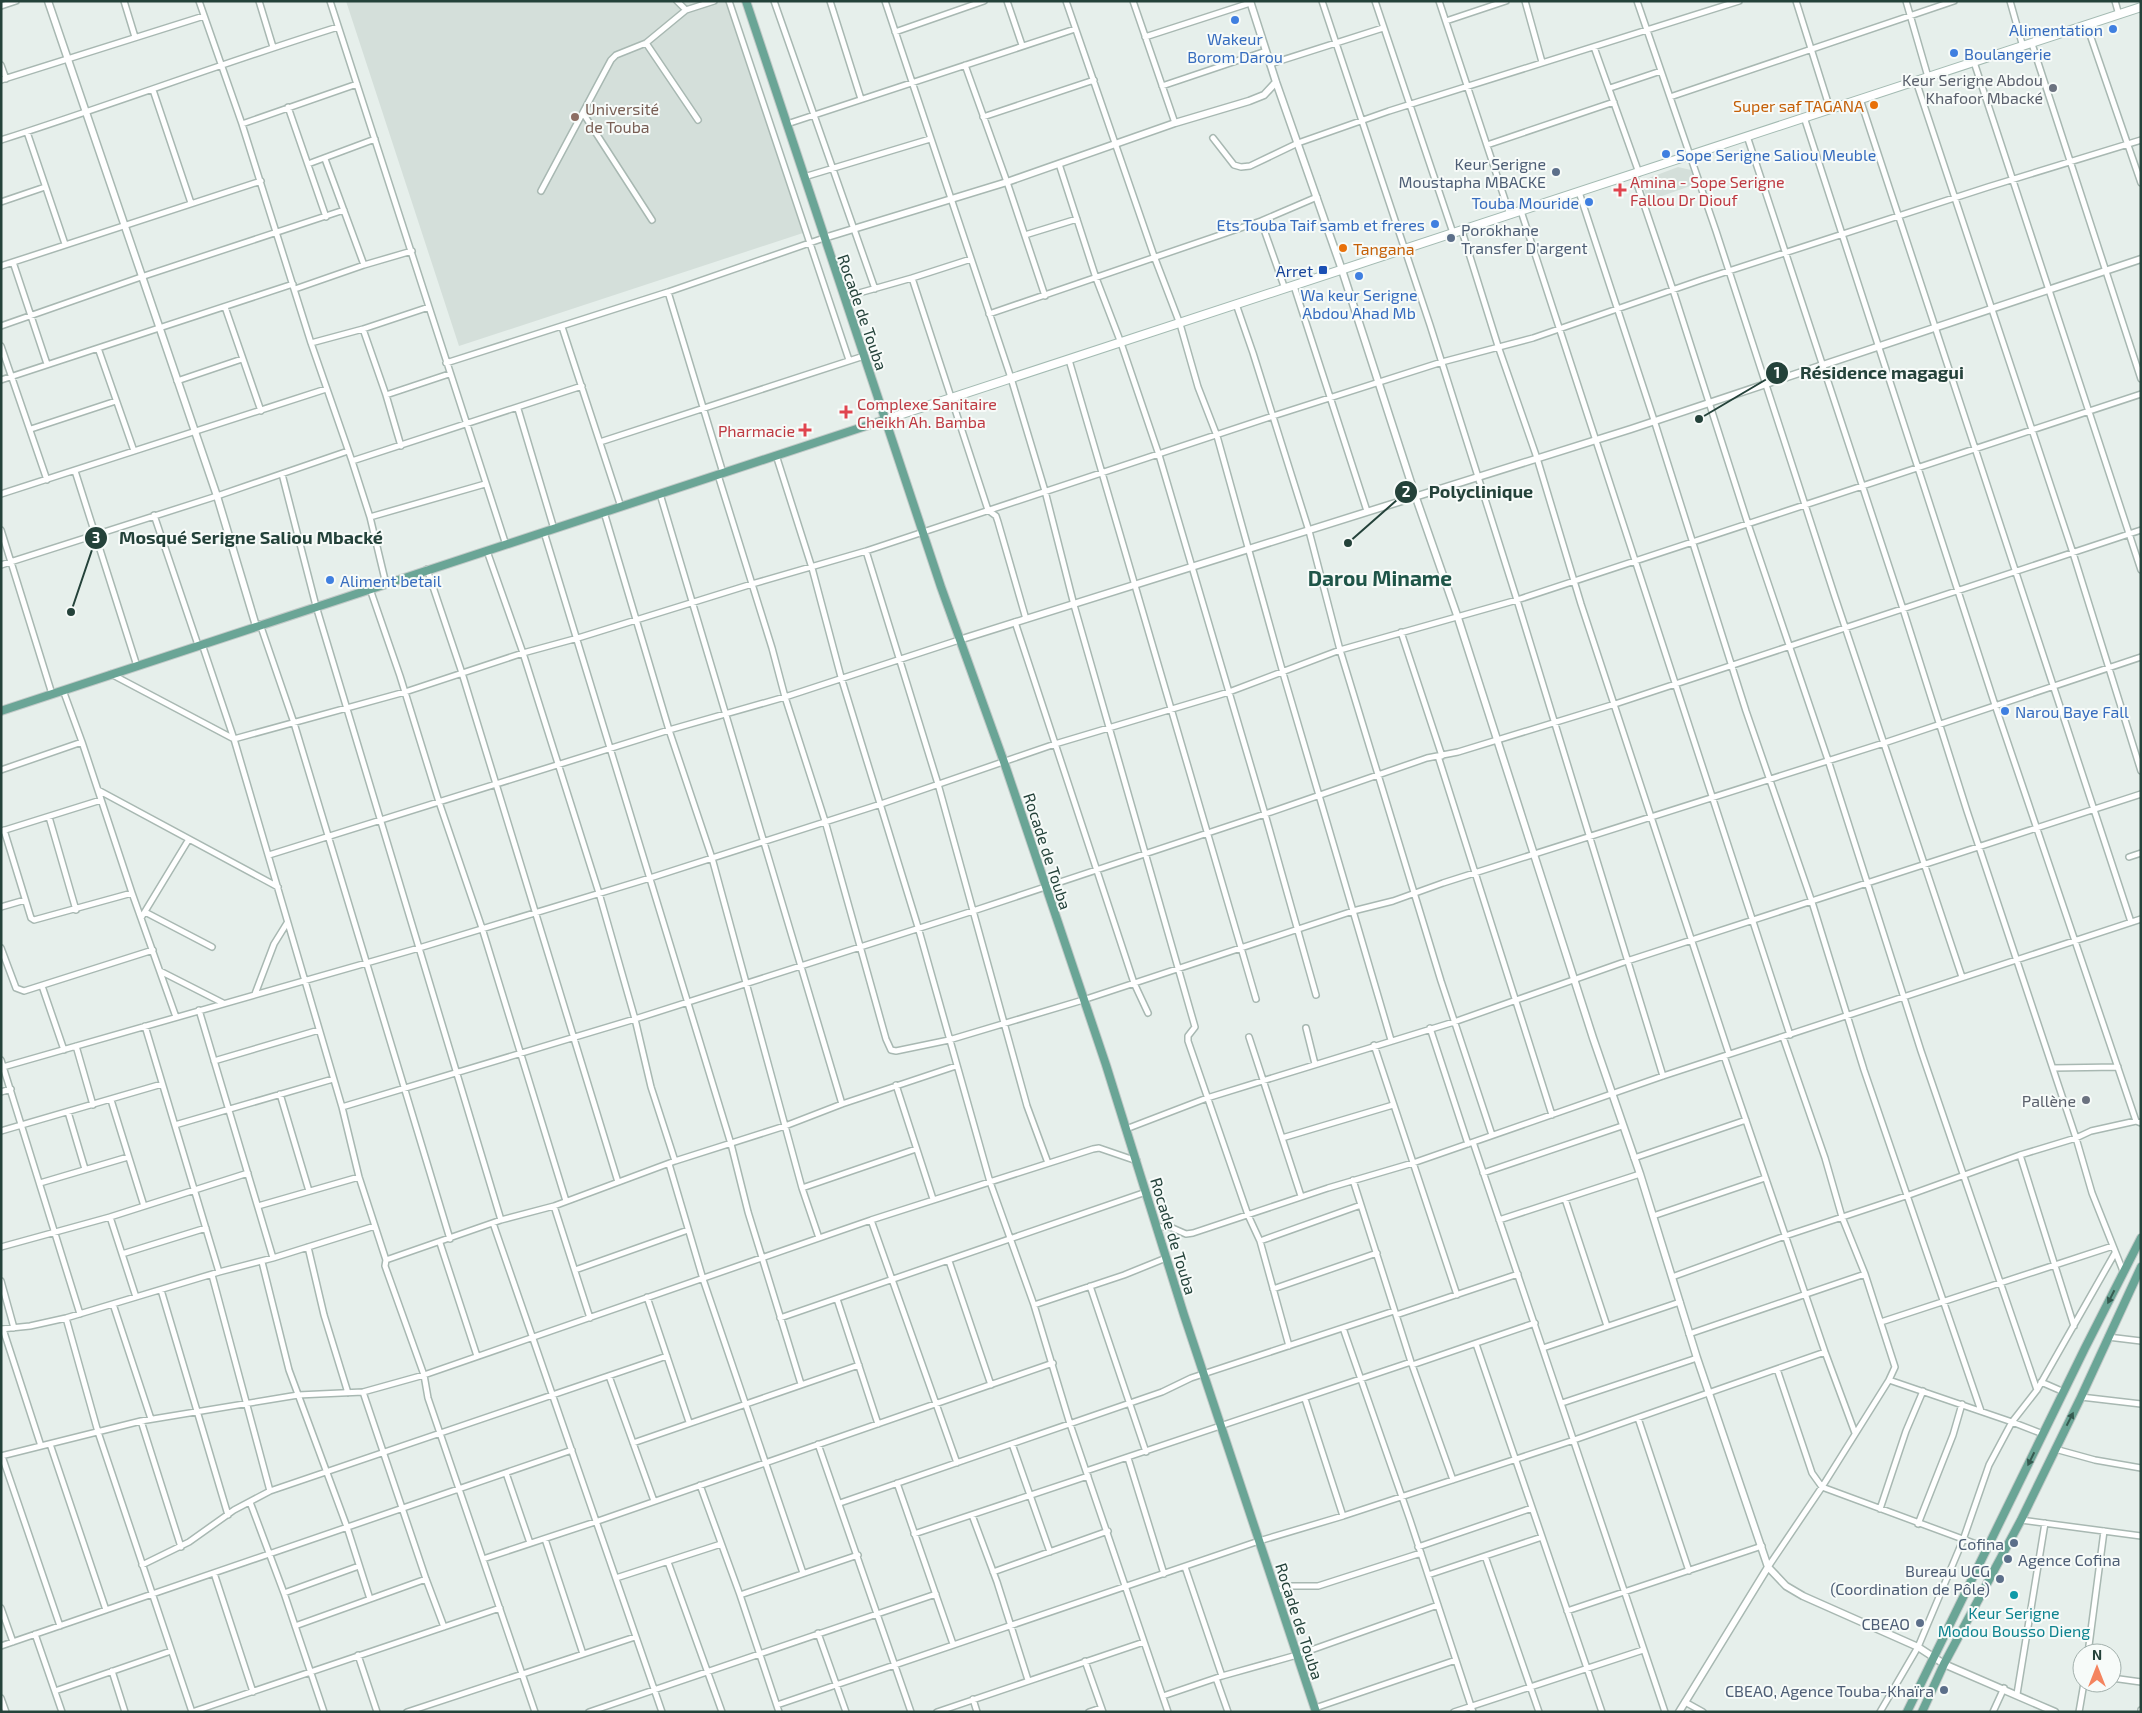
<svg xmlns="http://www.w3.org/2000/svg" width="2142" height="1713" viewBox="0 0 2142 1713" font-family="'Exo 2',sans-serif">
	<rect width="100%" height="100%" fill="#e6efeb"/>
	<path fill="#d4dfda" d="M 346,1 L 726,1 L 806,232 L 459,346 Z
		M 1678,167 L 1691,170 L 1696,184 L 1648,201 L 1641,181 Z"/>
	<g fill="none" stroke-linecap="round" stroke-linejoin="round">
		<defs>
			<path id="minor" d="M 124,1 L 135,37
				M 199,1 L 242,124 L 311,343 L 352,461 L 370,517 L 386,584
				M 259,1 L 273,47
				M 330,1 L 506,545
				M 677,1 L 686,10
				M 729,1 L 849,360
				M 774,1 L 875,289
				M 830,1 L 861,99
				M 885,1 L 1011,378 L 1045,491 L 1074,605 L 1195,1027 L 1188,1036 L 1188,1041 L 1248,1215 L 1260,1241 L 1289,1346
				M 1007,1 L 1022,45
				M 1066,1 L 1154,256 L 1180,324 L 1198,387 L 1217,436 L 1283,673 L 1391,1040
				M 1133,1 L 1175,123
				M 1322,1 L 1430,325 L 1517,600 L 1663,1076
				M 1375,1 L 1453,233
				M 1439,1 L 1510,215
				M 1525,1 L 1542,62
				M 1637,1 L 1716,231 L 1835,597 L 1962,977
				M 1796,1 L 1830,109
				M 1906,1 L 1928,77
				M 2010,1 L 2023,47
				M 2115,1 L 2119,15
				M 1,6 L 16,1
				M 1446,21 L 1506,1
				M 2087,26 L 2141,183
				M 895,32 L 984,1
				M 1145,37 L 1250,3
				M 646,43 L 698,120
				M 2032,44 L 2141,379
				M 1594,47 L 1639,173
				M 1974,62 L 2141,570
				M 1270,64 L 1383,28
				M 1,65 L 6,79
				M 965,65 L 1007,182 L 1045,296
				M 1,80 L 204,16
				M 1916,81 L 2073,553 L 2141,771
				M 1162,86 L 1266,51
				M 1610,88 L 1661,71
				M 153,90 L 191,203
				M 1670,97 L 1954,1
				M 1860,99 L 2131,922
				M 288,107 L 326,217
				M 583,113 L 652,220
				M 983,117 L 1094,80
				M 1804,117 L 1995,705 L 2136,1121
				M 242,124 L 357,84
				M 787,124 L 1075,29
				M 27,132 L 65,244
				M 1747,136 L 1903,609 L 1967,811 L 2076,1138 L 2092,1193 L 2123,1271
				M 1213,138 L 1234,165 L 1241,167 L 1250,166 L 1298,143 L 1389,111 L 1739,1
				M 1,140 C 114,104 225,62 338,27
				M 1487,145 L 1614,102
				M 325,159 L 364,265
				M 308,164 L 375,139
				M 1059,164 L 1096,278 L 1121,343 L 1159,455 L 1265,814 L 1316,995
				M 1634,175 L 1673,290 L 1748,524 L 1828,760 L 1921,1051 L 2037,1390
				M 804,177 L 930,139
				M 541,191 L 611,60 L 616,55 L 646,43 L 686,10 L 714,1
				M 1579,192 L 1654,420 L 1746,711 L 1812,902 L 1864,1070 L 1981,1411
				M 1,202 L 45,187
				M 1521,211 L 1790,1035
				M 1261,221 L 1285,289
				M 1462,231 L 1498,346 L 1537,458 L 1581,604 L 1729,1054
				M 1025,235 L 1077,219
				M 13,262 L 47,364
				M 1,266 L 261,181
				M 912,278 L 988,510 L 996,516 L 998,522 L 1026,619
				M 1294,286 L 1367,511
				M 295,289 L 364,265 L 412,251
				M 668,292 L 723,473
				M 845,297 L 912,278 L 971,259
				M 1236,304 L 1253,353 L 1309,531 L 1340,650 L 1441,981 L 1492,1135
				M 225,307 L 261,411
				M 989,314 L 1261,221 L 1317,197
				M 1,326 L 141,277 L 344,210
				M 562,327 L 621,507
				M 363,329 L 386,395 L 401,446
				M 311,343 L 363,329 L 429,307
				M 1,346 L 47,480
				M 98,348 L 134,451
				M 1069,360 L 1256,999
				M 446,363 L 668,292 L 824,238
				M 1,380 L 293,284
				M 177,381 L 242,359
				M 386,395 L 449,374
				M 518,409 L 554,529
				M 31,429 L 116,401
				M 600,442 L 864,356
				M 776,455 L 812,568 L 841,677 L 918,927 L 990,1182 L 1034,1305 L 1070,1424 L 1168,1712
				M 352,461 L 582,386
				M 75,471 L 137,666
				M 282,474 L 316,606 L 501,1220
				M 718,475 L 772,648 L 785,697 L 825,821 L 886,1039 L 891,1050 L 896,1051 L 949,1040 L 1083,1000 L 1353,911 L 1393,901 L 1443,883 L 1884,743 L 2141,657
				M 1,494 L 326,389
				M 660,494 L 842,1104
				M 604,512 L 669,730 L 712,858 L 802,1188 L 819,1238
				M 154,515 L 198,645
				M 370,517 L 485,484
				M 1,530 L 52,694
				M 544,532 L 731,1144 L 748,1212 L 801,1384
				M 487,551 L 523,653 L 599,893 L 635,1019 L 651,1087 L 675,1161
				M 866,551 L 938,784 L 1027,1106 L 1048,1163
				M 1,565 L 217,496 L 348,451
				M 427,569 L 462,673 L 618,1182
				M 370,589 L 400,676 L 439,802 L 482,928 L 566,1201
				M 1015,622 L 1134,983 L 1148,1013
				M 260,624 L 294,723 L 450,1239
				M 1401,632 L 1442,756
				M 202,644 L 234,739 L 342,1107 L 359,1177 L 386,1260 L 385,1266 L 424,1375 L 428,1398 L 535,1712
				M 111,674 L 234,739 L 405,692 L 523,653 L 578,638 L 752,584 L 866,551 L 1273,416 L 1442,362 L 1533,338 L 1701,280 L 1988,187 L 2141,140
				M 63,690 L 82,742 L 132,893 L 176,1017
				M 1438,756 L 1552,1115
				M 1,770 L 82,742
				M 98,790 L 278,887
				M 49,817 L 76,910
				M 4,830 L 31,918 L 34,920 L 132,893
				M 2,831 L 101,800
				M 269,855 L 669,730 L 785,697 L 959,640
				M 2129,857 L 2141,853
				M 1,907 L 25,900
				M 145,912 L 212,947
				M 141,918 L 189,839
				M 1,948 L 16,988 L 24,991 L 153,950
				M 160,971 L 223,1003
				M 42,986 L 64,1050
				M 255,994 L 274,944 L 287,923
				M 199,1010 L 273,1258
				M 145,1026 L 219,1272
				M 1306,1028 L 1315,1064
				M 1430,1028 L 1468,1144
				M 1249,1037 L 1301,1196
				M 1374,1045 L 1457,1295
				M 76,1046 L 93,1105
				M 1724,1056 L 1825,1352 L 1855,1433
				M 1,1060 L 80,1314
				M 214,1061 L 319,1030
				M 3,1067 L 419,948 L 650,878 L 881,804 L 1055,744 L 1229,692 L 1340,650 L 1517,600 L 2141,394
				M 2053,1068 L 2118,1067
				M 896,1085 L 933,1199
				M 1,1092 L 11,1089
				M 280,1094 L 309,1191
				M 111,1100 L 144,1206
				M 342,1107 L 635,1019 L 973,911 L 1265,814 L 1427,758 L 1458,752 L 1615,704 L 2141,530
				M 68,1112 L 85,1169
				M 175,1125 L 333,1079
				M 1126,1129 L 1207,1098 L 1454,1022 L 1627,961 L 2141,794
				M 1,1131 L 162,1084
				M 1282,1138 L 1393,1105
				M 1473,1142 L 1665,1712
				M 2020,1155 L 2074,1326
				M 1634,1158 L 1746,1120
				M 669,1164 L 703,1279 L 803,1573
				M 1483,1173 L 1622,1126
				M 1353,1180 L 1411,1362 L 1453,1480
				M 40,1183 L 128,1157
				M 802,1188 L 916,1149
				M 1565,1199 L 1607,1326
				M 258,1206 L 359,1177
				M 554,1206 L 590,1318
				M 1653,1216 L 1765,1178
				M 110,1217 L 136,1297
				M 871,1220 L 957,1463
				M 1499,1220 L 1640,1174
				M 493,1223 L 662,1712
				M 1156,1227 L 1170,1227 L 1186,1234 L 1193,1233 L 1328,1188 L 1413,1163 L 1663,1076 L 2141,919
				M 1260,1241 L 1361,1205
				M 440,1243 L 477,1356
				M 1,1247 L 110,1217 L 248,1173
				M 308,1247 L 324,1315 L 348,1393
				M 122,1254 L 206,1228
				M 386,1260 L 501,1220 L 554,1206 L 675,1161 L 785,1126 L 842,1104 L 956,1066
				M 949,1261 L 991,1385
				M 262,1262 L 289,1370 L 347,1527 L 370,1599
				M 575,1270 L 688,1230
				M 212,1275 L 270,1491
				M 1672,1277 L 1785,1236 L 1909,1195 L 2020,1155 L 2076,1138 L 2091,1131 L 2136,1121 L 2141,1123
				M 1,1281 L 14,1328
				M 1090,1286 L 1146,1452
				M 1273,1289 L 1377,1253
				M 161,1290 L 228,1515
				M 647,1297 L 689,1422
				M 837,1299 L 878,1424
				M 113,1304 L 151,1419
				M 1034,1305 L 1124,1275 L 1166,1258
				M 1396,1315 L 1518,1274
				M 66,1318 L 98,1432 L 192,1712 L 500,1608
				M 780,1318 L 1146,1192
				M 1881,1322 L 2113,1246
				M 1343,1328 L 1410,1520 L 1473,1712
				M 1,1329 L 30,1326 L 66,1318 L 219,1272 L 273,1258 L 375,1226
				M 3,1329 L 41,1446
				M 1689,1334 L 1865,1274
				M 2108,1337 L 2141,1341
				M 1476,1344 L 1602,1712
				M 1543,1348 L 1680,1302
				M 1412,1365 L 1535,1323
				M 1777,1369 L 1812,1473 L 1822,1487 L 1987,1548
				M 609,1376 L 654,1501
				M 1889,1380 L 2012,1422 L 2043,1434
				M 2041,1382 L 2064,1392
				M 363,1392 L 426,1579 L 444,1627
				M 2081,1397 L 2141,1404
				M 1305,1399 L 1343,1516
				M 1562,1403 L 1697,1358
				M 1638,1418 L 1689,1571
				M 141,1421 L 181,1547
				M 633,1443 L 859,1365
				M 50,1444 L 106,1610
				M 818,1444 L 911,1712
				M 1012,1444 L 1050,1552
				M 2055,1449 L 2095,1460 L 2141,1468
				M 1,1456 L 141,1421 L 298,1395 L 363,1392 L 424,1375 L 871,1220 L 1093,1149 L 1099,1148 L 1137,1161
				M 2,1456 L 60,1626
				M 1128,1458 L 1164,1574
				M 1086,1471 L 1411,1362
				M 506,1473 L 530,1543
				M 897,1483 L 953,1644
				M 700,1485 L 740,1595 L 779,1712
				M 250,1502 L 284,1593 L 324,1712
				M 840,1503 L 1162,1392 L 1191,1378 L 1394,1311
				M 1880,1509 L 1906,1431 L 1923,1391
				M 972,1515 L 997,1582 L 1028,1680
				M 2021,1520 L 2141,1536
				M 1918,1524 L 1953,1435 L 1962,1404
				M 914,1534 L 1088,1476
				M 545,1539 L 583,1654
				M 1418,1547 L 1532,1508
				M 1485,1556 L 1539,1712
				M 483,1559 L 598,1521 L 1053,1363
				M 668,1562 L 722,1712
				M 142,1565 L 189,1542 L 234,1510 L 270,1491 L 667,1356
				M 1185,1567 L 1222,1676
				M 1768,1567 L 1822,1487 L 1889,1380 L 1895,1367 L 1865,1274 L 1842,1217 L 1825,1158 L 1783,1037
				M 993,1572 L 1108,1531
				M 214,1573 L 253,1692
				M 1428,1575 L 1542,1537
				M 616,1578 L 721,1544
				M 1276,1591 L 1292,1586 L 1318,1586 L 1421,1553
				M 284,1593 L 359,1566
				M 740,1595 L 858,1555
				M 1,1608 L 13,1642
				M 1567,1611 L 1762,1546
				M 295,1626 L 426,1579
				M 818,1633 L 846,1712
				M 35,1634 L 62,1712
				M 1,1646 L 572,1450
				M 2088,1653 L 2104,1531
				M 358,1655 L 377,1712
				M 1085,1661 L 1103,1712
				M 112,1671 L 125,1712
				M 1216,1678 L 1228,1712
				M 2112,1678 L 2141,1682
				M 55,1691 L 171,1651
				M 2017,1694 L 2045,1523
				M 1163,1696 L 1222,1676 L 1297,1655 L 1438,1605
				M 1,1698 L 6,1712
				M 973,1699 L 977,1712
				M 1685,1702 L 1703,1712
				M 777,1705 L 1259,1541 L 1343,1516 L 1574,1440 L 1825,1352
				M 1315,1708 L 1456,1660
				M 407,1712 L 635,1637
				M 589,1712 L 936,1594
				M 937,1712 L 1144,1642
				M 1089,1712 L 1101,1708
				M 1454,1712 L 1643,1650
				M 1880,1712 L 1918,1647 L 1963,1540 L 1989,1465 L 2012,1422 L 2037,1390 L 2115,1253
				M 1993,1712 L 2004,1688
				M 2079,1712 L 2084,1683
				M 2141,1712 L 2141,1710"/>
			<path id="tertiary" d="M 48,1 L 217,496 L 256,626
				M 1250,1 L 1276,82 L 1342,270 L 1415,495 L 1458,618 L 1593,1038 L 1640,1174 L 1697,1358 L 1768,1567 L 1786,1586 L 1803,1596 L 1918,1647 L 1944,1664 L 2055,1712
				M 824,238 L 1007,182 L 1175,123 L 1249,101 L 1264,95 L 1276,82
				M 959,640 L 1631,429 L 2141,259
				M 1679,1712 L 1768,1567"/>
			<path id="secondary" d="M 884,420 L 2141,7"/>
			<path id="primary" d="M 746,1 L 941,587 L 1004,762 L 1106,1065 L 1184,1315 L 1316,1712
				M 1,711 L 884,420
				M 1907,1712 L 2085,1348 L 2141,1238
				M 1922,1712 L 1944,1664 L 2021,1520 L 2081,1397 L 2141,1267"/>
		</defs>
		<use href="#minor" stroke="#a8b8b2" stroke-width="8"/>
		<use href="#tertiary" stroke="#a8b8b2" stroke-width="9"/>
		<use href="#secondary" stroke="#a4bbb3" stroke-width="10"/>
		<use href="#primary" stroke="#c2cac8" stroke-width="10"/>
		<use href="#minor" stroke="#fff" stroke-width="5"/>
		<use href="#tertiary" stroke="#fff" stroke-width="6"/>
		<use href="#secondary" stroke="#fff" stroke-width="8"/>
		<use href="#primary" stroke="#6aa596" stroke-width="8"/>
	</g>
	<defs><path id="oneway-solid" d="M-6-.8H1V-3.2L6.5 0L1 3.2V.8H-6Z" transform="scale(1.25)"/></defs>
	<g fill="#365b51">
		<use href="#oneway-solid" transform="translate(2111 1297) rotate(117)"/>
		<use href="#oneway-solid" transform="translate(2070 1419) rotate(-63)"/>
		<use href="#oneway-solid" transform="translate(2031 1459) rotate(116)"/>
	</g>
	<g fill="#3f7fe0" stroke="#f7fbf9" stroke-width="2">
		<circle cx="1235" cy="20" r="5"/>
		<circle cx="2113" cy="29" r="5"/>
		<circle cx="1954" cy="53" r="5"/>
		<circle cx="1666" cy="154" r="5"/>
		<circle cx="1589" cy="202" r="5"/>
		<circle cx="1435" cy="224" r="5"/>
		<circle cx="1359" cy="276" r="5"/>
		<circle cx="330" cy="580" r="5"/>
		<circle cx="2005" cy="711" r="5"/>
	</g>
	<g fill="#6b7280" stroke="#f7fbf9" stroke-width="2">
		<circle cx="2053" cy="88" r="5"/>
		<circle cx="2086" cy="1100" r="5"/>
	</g>
	<g fill="#e8710a" stroke="#f7fbf9" stroke-width="2">
		<circle cx="1874" cy="105" r="5"/>
		<circle cx="1343" cy="248" r="5"/>
	</g>
	<circle fill="#8d6e63" stroke="#f7fbf9" stroke-width="2" cx="575" cy="117" r="5"/>
	<g fill="#5c6f8a" stroke="#f7fbf9" stroke-width="2">
		<circle cx="1556" cy="172" r="5"/>
		<circle cx="1451" cy="238" r="5"/>
		<circle cx="2014" cy="1543" r="5"/>
		<circle cx="2008" cy="1559" r="5"/>
		<circle cx="2000" cy="1579" r="5"/>
		<circle cx="1920" cy="1623" r="5"/>
		<circle cx="1944" cy="1690" r="5"/>
	</g>
	<g fill="#e0444e" stroke="#f7fbf9" stroke-width="2">
		<path d="M1617.5 182.5h5v5h5v5h-5v5h-5v-5h-5v-5h5z"/>
		<path d="M843.5 404.5h5v5h5v5h-5v5h-5v-5h-5v-5h5z"/>
		<path d="M802.5 422.5h5v5h5v5h-5v5h-5v-5h-5v-5h5z"/>
	</g>
	<rect fill="#1a4fb4" stroke="#f7fbf9" stroke-width="2" x="1318" y="265" width="10" height="10" rx="2.5"/>
	<circle fill="#0f9aa8" stroke="#f7fbf9" stroke-width="2" cx="2014" cy="1595" r="5"/>
	<g text-anchor="middle" dominant-baseline="central" stroke-width="4" stroke-linejoin="round" paint-order="stroke">
		<g font-size="16" fill="#366cbe" stroke="#f7fbf9" text-anchor="start">
			<text x="2103" y="29" text-anchor="end">Alimentation</text>
			<text x="1235" y="38" text-anchor="middle">Wakeur<tspan x="1235" dy="18">Borom Darou</tspan></text>
			<text x="1964" y="53">Boulangerie</text>
			<text x="1676" y="154">Sope Serigne Saliou Meuble</text>
			<text x="1579" y="202" text-anchor="end">Touba Mouride</text>
			<text x="1425" y="224" text-anchor="end">Ets Touba Taif samb et freres</text>
			<text x="1359" y="294" text-anchor="middle">Wa keur Serigne<tspan x="1359" dy="18">Abdou Ahad Mb</tspan></text>
			<text x="340" y="580">Aliment betail</text>
			<text x="2015" y="711">Narou Baye Fall</text>
		</g>
		<g font-size="16" fill="#5b616d" stroke="#f7fbf9" text-anchor="end">
			<text x="2043" y="79">Keur Serigne Abdou<tspan x="2043" dy="18">Khafoor Mbacké</tspan></text>
			<text x="2076" y="1100">Pallène</text>
		</g>
		<g font-size="16" fill="#c56008" stroke="#f7fbf9" text-anchor="end">
			<text x="1864" y="105">Super saf TAGANA</text>
			<text x="1353" y="248" text-anchor="start">Tangana</text>
		</g>
		<g font-size="16" fill="#785e54" stroke="#f7fbf9" text-anchor="start">
			<text x="585" y="108">Université<tspan x="585" dy="18">de Touba</tspan></text>
		</g>
		<g font-size="16" fill="#4e5e75" stroke="#f7fbf9" text-anchor="end">
			<text x="1546" y="163">Keur Serigne<tspan x="1546" dy="18">Moustapha MBACKE</tspan></text>
			<text x="1461" y="229" text-anchor="start">Porokhane<tspan x="1461" dy="18">Transfer D'argent</tspan></text>
			<text x="2004" y="1543">Cofina</text>
			<text x="2018" y="1559" text-anchor="start">Agence Cofina</text>
			<text x="1990" y="1570">Bureau UCG<tspan x="1990" dy="18">(Coordination de Pôle)</tspan></text>
			<text x="1910" y="1623">CBEAO</text>
			<text x="1934" y="1690">CBEAO, Agence Touba-Khaïra</text>
		</g>
		<g font-size="16" fill="#be3a42" stroke="#f7fbf9" text-anchor="start">
			<text x="1630" y="181">Amina - Sope Serigne<tspan x="1630" dy="18">Fallou Dr Diouf</tspan></text>
			<text x="857" y="403">Complexe Sanitaire<tspan x="857" dy="18">Cheikh Ah. Bamba</tspan></text>
			<text x="795" y="430" text-anchor="end">Pharmacie</text>
		</g>
		<g font-size="16" fill="#164399" stroke="#f7fbf9" text-anchor="end">
			<text x="1313" y="270">Arret</text>
		</g>
		<g font-size="16" fill="#24423a" stroke="#f7fbf9">
			<text transform="translate(863 312) rotate(71)">Rocade de Touba</text>
			<text transform="translate(1048 851) rotate(72)">Rocade de Touba</text>
			<text transform="translate(1174 1236) rotate(73)">Rocade de Touba</text>
			<text transform="translate(1300 1621) rotate(72)">Rocade de Touba</text>
		</g>
		<g font-size="16" fill="#0d838f" stroke="#f7fbf9">
			<text x="2014" y="1612">Keur Serigne<tspan x="2014" dy="18">Modou Bousso Dieng</tspan></text>
		</g>
		<g font-size="21" font-weight="bold" fill="#1f5548" stroke="#f7fbf9">
			<text x="1380" y="577">Darou Miname</text>
		</g>
	</g>
	<path fill="none" stroke="#24423a" stroke-width="2" d="M1699 419L1777 373M1348 543L1406 492M71 612L96 538"/>
	<g fill="#24423a" stroke="#f7fbf9" stroke-width="2">
		<circle cx="1699" cy="419" r="5"/>
		<circle cx="1348" cy="543" r="5"/>
		<circle cx="71" cy="612" r="5"/>
		<circle cx="1777" cy="373" r="12"/>
		<circle cx="1406" cy="492" r="12"/>
		<circle cx="96" cy="538" r="12"/>
	</g>
	<g font-size="15" text-anchor="middle" font-weight="bold" fill="#fff">
		<text x="1777" y="378">1</text>
		<text x="1406" y="497">2</text>
		<text x="96" y="543">3</text>
	</g>
	<g font-size="18" text-anchor="middle" font-weight="bold" fill="#24423a" stroke="#f7fbf9" stroke-width="4" stroke-linejoin="round" paint-order="stroke">
		<text x="1882" y="379">Résidence magagui</text>
		<text x="1481" y="498">Polyclinique</text>
		<text x="251" y="544">Mosqué Serigne Saliou Mbacké</text>
	</g>
	<rect width="2142" height="1713" fill="none" stroke="#24423a" stroke-width="5"/>
	<g transform="translate(2097 1668)"><circle r="24" fill="#f7fbf9" stroke="#a3b1ad"/>
	<path d="M0-4L9 19L0 12L-9 19Z" fill="#f4845f"/>
	<text y="-8" font-size="14" font-weight="bold" text-anchor="middle" fill="#24423a">N</text>
	</g>
</svg>
